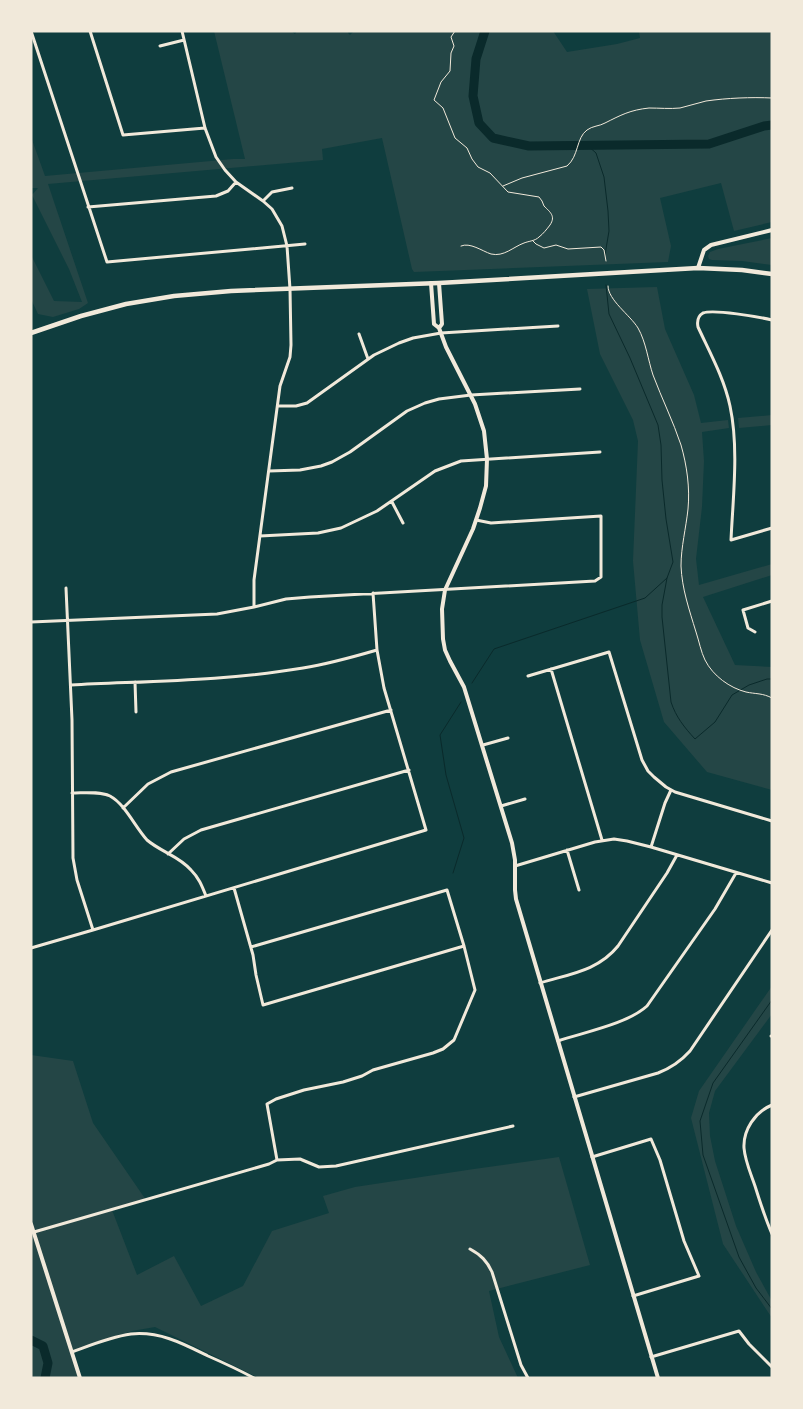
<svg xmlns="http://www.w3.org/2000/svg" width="803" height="1409" viewBox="0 0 803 1409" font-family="'Golos Text',sans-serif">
	<rect width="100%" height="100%" fill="#0f3d3e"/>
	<path fill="#244646" d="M 214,31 L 291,31 L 295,34 L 297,31 L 349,31 L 348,33 L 350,35 L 354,31 L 553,31 L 567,52 L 617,44 L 640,38 L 639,31 L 772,31 L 772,222 L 734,231 L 721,183 L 660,198 L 671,246 L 668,262 L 414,272 L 412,269 L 382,138 L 322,149 L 323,160 L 48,184 L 88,303 L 79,309 L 53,317 L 38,314 L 31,299 L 31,255 L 54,301 L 82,302 L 69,269 L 32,195 L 38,188 L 31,188 L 31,137 L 45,176 L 233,159 L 245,159 Z
		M 772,238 L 772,265 L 742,261 L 712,260 L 709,259 L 708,256 L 710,252 L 718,249 Z
		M 657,287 L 665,329 L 694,395 L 701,423 L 728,420 L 729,428 L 702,432 L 704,461 L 702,507 L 696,559 L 699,585 L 772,564 L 772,575 L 703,597 L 735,665 L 772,667 L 772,790 L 707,772 L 664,722 L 640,640 L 633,561 L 638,441 L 633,420 L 600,354 L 587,289 Z
		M 772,415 L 772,425 L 739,428 L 738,418 Z
		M 772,986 L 772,1014 L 715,1091 L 709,1113 L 710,1136 L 715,1161 L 736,1226 L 756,1272 L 772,1301 L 772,1318 L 723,1244 L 691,1118 L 699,1091 Z
		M 31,1055 L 73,1061 L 93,1123 L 146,1200 L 112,1210 L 137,1275 L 174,1256 L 201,1306 L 243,1286 L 272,1231 L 329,1213 L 323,1196 L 355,1187 L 474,1169 L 559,1157 L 590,1265 L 489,1291 L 499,1337 L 518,1378 L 259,1378 L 155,1327 L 132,1331 L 72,1352 L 80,1378 L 31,1378 Z"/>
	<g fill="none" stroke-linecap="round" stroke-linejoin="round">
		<path stroke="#0a2a2b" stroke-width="1" d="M 587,145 L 596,153 L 604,177 L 608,211 L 609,231 L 605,255
			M 606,285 L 609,314 L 630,358 L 658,425 L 661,445 L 662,480 L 666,519 L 673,562 L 667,578 L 662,605 L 662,617 L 671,702 C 676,717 684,727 695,739 L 715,722 L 732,695 L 749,685 L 767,679 L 772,679
			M 472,683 L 494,649 L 645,598 L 667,578
			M 453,873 L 464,838 L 446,775 L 440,735 L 461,702
			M 772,1000 L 713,1083 L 700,1121 L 703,1155 L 739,1257 L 756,1288 L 772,1309"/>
		<path stroke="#0a2a2b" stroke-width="9" d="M 485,31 L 476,59 L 473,96 L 479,123 L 493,138 L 529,146 L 709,144 L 764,126 L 772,125
			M 31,1340 L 43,1346 L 48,1363 L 45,1378"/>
		<path stroke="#f1e9da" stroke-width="1" d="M 455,31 L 451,37 L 454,46 L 451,53 L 450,71 L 441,82 L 434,100 L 443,108 L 455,138 L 467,148 L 472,159 L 478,167 L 490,173 L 508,192 L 539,197 L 542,201 L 544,206 C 550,212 556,216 550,225 C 547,229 543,234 539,237 C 535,241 529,241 524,243 C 513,247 504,257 491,254 C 482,251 470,242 461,246
			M 503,186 L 522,178 L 567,166 C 579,156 576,138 587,130 C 592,126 600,126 605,123 C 621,115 630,110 649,108 C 659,108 670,109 680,108 C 689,106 697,103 706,101 C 727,98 751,97 772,98
			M 533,241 L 536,244 L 544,248 L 556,245 L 568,249 L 601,247 L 604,250 L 606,261
			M 608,286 C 608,300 630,315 638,328 C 646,342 648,360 653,375 C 662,399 673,421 681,445 C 687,466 690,488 688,509 C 686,528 681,547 681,566 C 682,589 689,609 696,632 C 699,641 701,652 705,660 C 713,676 730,688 746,692 C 755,694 763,693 772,698"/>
		<path stroke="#f1e9da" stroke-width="3" d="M 31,31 L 107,262 L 305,244
			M 90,31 L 123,135 L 205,128
			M 182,31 L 205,128 L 216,157 L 225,170 L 236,182 L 263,201 L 272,209 L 282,226 L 287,246 L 290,289 L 291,345 L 290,357 L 280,386 L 254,580 L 254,607
			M 160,46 L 184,40
			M 263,201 L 272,192 L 292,188
			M 88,207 L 216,196 L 228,191 L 236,182
			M 772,320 C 759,317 714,309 703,313 C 698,316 697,322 698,327 C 710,353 724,378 730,406 C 739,448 733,497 731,540 L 772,528
			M 359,334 L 368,359
			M 278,406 L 296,406 L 307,403 L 374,355 L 399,343 L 413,338 L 441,333 L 558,326
			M 269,471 L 300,470 L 321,466 L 332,462 L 350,452 L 407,411 L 425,403 L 439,399 L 471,395 L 580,389
			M 392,502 L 403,523
			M 260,536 L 318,533 L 341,528 L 377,511 L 435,471 L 461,461 L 600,452
			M 66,588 L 72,720 L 73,858 L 77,880 L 93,930
			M 31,622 L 217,614 L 254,607 L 286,599 L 310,597 L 595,581 L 601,577 L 601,516 L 491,523 L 476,520
			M 755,632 L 748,628 L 743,610 L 772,601
			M 551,669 L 602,840
			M 528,676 L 609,652 L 642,760 L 648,771 L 654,777 L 666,787 L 675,792 L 772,821
			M 135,682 L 136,712
			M 71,685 C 148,681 226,681 303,668 C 328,664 353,657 377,650
			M 483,745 L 508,738
			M 72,793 C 84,793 99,791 110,796 C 125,804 135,827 147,840 C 161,852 179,856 191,870 C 199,878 202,886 206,896
			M 501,806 L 525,799
			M 123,808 L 148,784 L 171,772 L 391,710
			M 651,847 L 665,803 L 671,790
			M 567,850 L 579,890
			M 168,854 L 184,839 L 201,830 L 409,770
			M 515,866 L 595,842 L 614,839 L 627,841 L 651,847 L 772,883
			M 234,888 L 253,955 L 256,975 L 263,1005 L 464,946
			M 251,947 L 447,890 L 464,946 L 475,990 L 454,1040 L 443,1049 L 433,1053 L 373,1070 L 362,1076 L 343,1082 L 304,1090 L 276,1099 L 267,1104 L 277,1160
			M 31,948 L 93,930 L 426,830 L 384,688 L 377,650 L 373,593
			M 540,983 C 569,974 598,971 618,946 L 667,873 L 677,855
			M 771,1036 L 772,1036
			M 558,1041 C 585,1032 627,1024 647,1006 L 715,909 L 736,873
			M 574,1097 L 658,1073 C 671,1068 681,1061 690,1051 L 772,930
			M 772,1105 C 755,1112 743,1130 744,1148 C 745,1161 751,1174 755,1186 C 760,1202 765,1218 772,1234
			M 592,1157 L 651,1139 L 660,1160 L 684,1241 L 699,1276 L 633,1296
			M 34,1232 L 269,1164 L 277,1160 L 300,1159 L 319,1167 L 336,1166 L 513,1126
			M 470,1249 C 481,1255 487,1261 492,1272 L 521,1365 L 528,1378
			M 72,1352 C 91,1345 110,1337 131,1334 C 160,1331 184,1344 208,1356 C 224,1363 239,1370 254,1378
			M 651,1357 L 739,1331 L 749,1344 L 772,1367"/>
		<path stroke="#f1e9da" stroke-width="4" d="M 698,268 L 704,250 L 711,245 L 772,230
			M 431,283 L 434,324 L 439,328 L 446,347 L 475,404 L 484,431 L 487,459 L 486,486 L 480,508 L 473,529 L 445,590 L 442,609 L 443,639 L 445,650 L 450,661 L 464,687 L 512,843 L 515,860 L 515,890 L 516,899 L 658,1378
			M 439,328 L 442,324 L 439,283
			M 31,1224 L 80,1378"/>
		<path stroke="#f1e9da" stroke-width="4.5" d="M 31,333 L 81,316 L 126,304 L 174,296 L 231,291 L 439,283 L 698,268 L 742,270 L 772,274"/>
	</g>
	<rect width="803" height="1409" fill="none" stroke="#f1e9da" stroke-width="65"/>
</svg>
